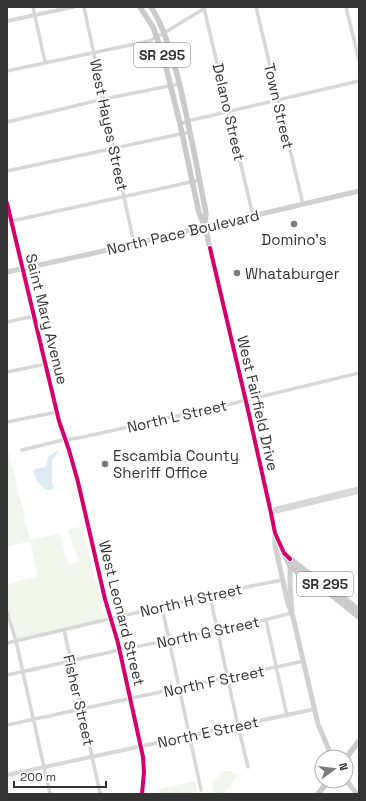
<svg xmlns="http://www.w3.org/2000/svg" width="366" height="801" viewBox="0 0 366 801" font-family="'Space Grotesk',sans-serif">
	<rect width="100%" height="100%" fill="#fff"/>
	<path fill="#f1f5ed" d="M 9,453 L 30,540 L 59,533 L 69,565 L 79,561 L 68,530 L 82,526 L 105,619 L 17,639 L 7,606 L 7,584 L 38,576 L 30,541 L 7,547 L 7,454 Z
		M 224,771 L 229,771 L 239,775 L 235,778 L 224,794 L 214,794 L 212,783 Z
		M 195,781 L 198,794 L 161,794 L 155,790 Z"/>
	<path fill="#ddebf3" d="M 58,450 L 59,452 L 52,460 L 52,484 L 54,487 C 46,498 35,478 33,471 L 35,469 L 46,467 L 48,457 Z"/>
	<g fill="none" stroke-linecap="round" stroke-linejoin="round">
		<path stroke="#d7d7d7" stroke-width="3.5" d="M 33,7 L 45,62
			M 84,7 L 134,244
			M 256,7 L 303,204
			M 346,7 L 359,61
			M 204,8 L 253,216
			M 7,71 L 149,41 L 164,33 L 205,8
			M 7,122 L 104,99 L 179,84
			M 180,124 L 192,120 L 359,81
			M 7,171 L 190,132
			M 7,203 L 22,269
			M 7,222 L 200,180
			M 7,322 L 34,316
			M 7,372 L 46,364
			M 7,422 L 57,412
			M 22,450 L 59,441 L 83,437 L 222,406 L 359,373
			M 270,510 L 359,488
			M 271,513 L 359,492
			M 210,596 L 238,726 L 248,767
			M 162,607 L 201,790
			M 7,612 L 16,641 L 50,794
			M 266,620 L 287,716
			M 64,630 L 100,793
			M 7,643 L 241,588 L 283,580
			M 7,675 C 45,667 82,658 120,650 C 177,638 235,628 292,613
			M 7,725 L 304,661"/>
		<path stroke="#d7d7d7" stroke-width="4" d="M 7,21 L 73,7
			M 22,269 L 59,421 L 69,450 L 78,482 L 105,599 L 118,643 L 143,757 L 144,772 L 142,794
			M 7,775 L 315,709"/>
		<path stroke="#d0d0d0" stroke-width="5" d="M 7,272 L 90,254 L 359,191
			M 275,534 L 275,545 L 288,604 L 292,613 L 318,724 L 332,757
			M 290,564 L 290,586 L 292,610
			M 346,780 L 357,794"/>
		<path stroke="#cacaca" stroke-width="5.5" d="M 140,7 L 153,27 L 163,55 L 180,124 L 199,213 L 205,227 L 248,410 L 271,513 L 275,533 L 281,548 L 290,566 L 299,573 L 334,597 L 359,617
			M 151,7 C 165,29 171,54 178,78 C 189,123 197,168 206,213 L 205,225
			M 287,556 L 303,569 L 324,583 L 359,610
			M 346,758 L 359,741
			M 318,794 L 328,781"/>
		<defs>
			<path id="cycleway" d="M 7,203 L 59,421 L 69,450 L 78,482 L 105,599 L 118,643 L 143,757 L 144,772 L 142,794
				M 210,248 L 248,410 L 271,513 L 275,533 L 284,553 L 290,559"/>
		</defs>
		<use href="#cycleway" stroke="#fff" stroke-width="6"/>
		<use href="#cycleway" stroke="#d6006c" stroke-width="4"/>
	</g>
	<g fill="#7a7a7a" stroke="#fff" stroke-width="1.5">
		<circle cx="294" cy="224" r="4"/>
		<circle cx="237" cy="273" r="4"/>
		<circle cx="105" cy="464" r="4"/>
	</g>
	<g text-anchor="middle" dominant-baseline="central" stroke-width="4" stroke-linejoin="round" paint-order="stroke">
		<g fill="#fff" stroke="#707070" stroke-width="1">
			<rect x="134" y="43" width="56" height="24" rx="3"/>
			<rect x="297" y="572" width="56" height="24" rx="3"/>
		</g>
		<g font-size="14" font-weight="bold" fill="#333">
			<text x="162" y="55">SR 295</text>
			<text x="325" y="584">SR 295</text>
		</g>
		<g font-size="15" fill="#333" stroke="#fff">
			<text transform="translate(279 106) rotate(77)">Town Street</text>
			<text transform="translate(229 112) rotate(77)">Delano Street</text>
			<text transform="translate(109 125) rotate(78)">West Hayes Street</text>
			<text transform="translate(183 232) rotate(-13)">North Pace Boulevard</text>
			<text transform="translate(47 319) rotate(76)">Saint Mary Avenue</text>
			<text transform="translate(258 403) rotate(77)">West Fairfield Drive</text>
			<text transform="translate(177 416) rotate(-13)">North L Street</text>
			<text transform="translate(191 600) rotate(-13)">North H Street</text>
			<text transform="translate(122 613) rotate(76)">West Leonard Street</text>
			<text transform="translate(208 632) rotate(-12)">North G Street</text>
			<text transform="translate(214 681) rotate(-12)">North F Street</text>
			<text transform="translate(79 700) rotate(77)">Fisher Street</text>
			<text transform="translate(208 732) rotate(-12)">North E Street</text>
		</g>
		<g font-size="15" fill="#333" stroke="#fff" text-anchor="start">
			<text x="294" y="239" text-anchor="middle">Domino's</text>
			<text x="245" y="273">Whataburger</text>
			<text x="113" y="455">Escambia County<tspan x="113" dy="17">Sheriff Office</tspan></text>
		</g>
	</g>
	<rect width="366" height="801" fill="none" stroke="#333333" stroke-width="16"/>
	<g transform="translate(334 769) rotate(75)"><circle r="19" fill="#ffffff" stroke="#adadad"/>
	<path d="M0-3L7 15L0 10L-7 15Z" fill="#7a7a7a"/>
	<text y="-6" font-size="11" font-weight="bold" text-anchor="middle" fill="#333333">N</text>
	</g>
	<path d="M14 781v6h92v-6" fill="none" stroke="#333333" stroke-width="2"/>
	<text x="20" y="781" font-size="12" fill="#333333" stroke="#ffffff" stroke-width="3" paint-order="stroke">200 m</text>
</svg>
